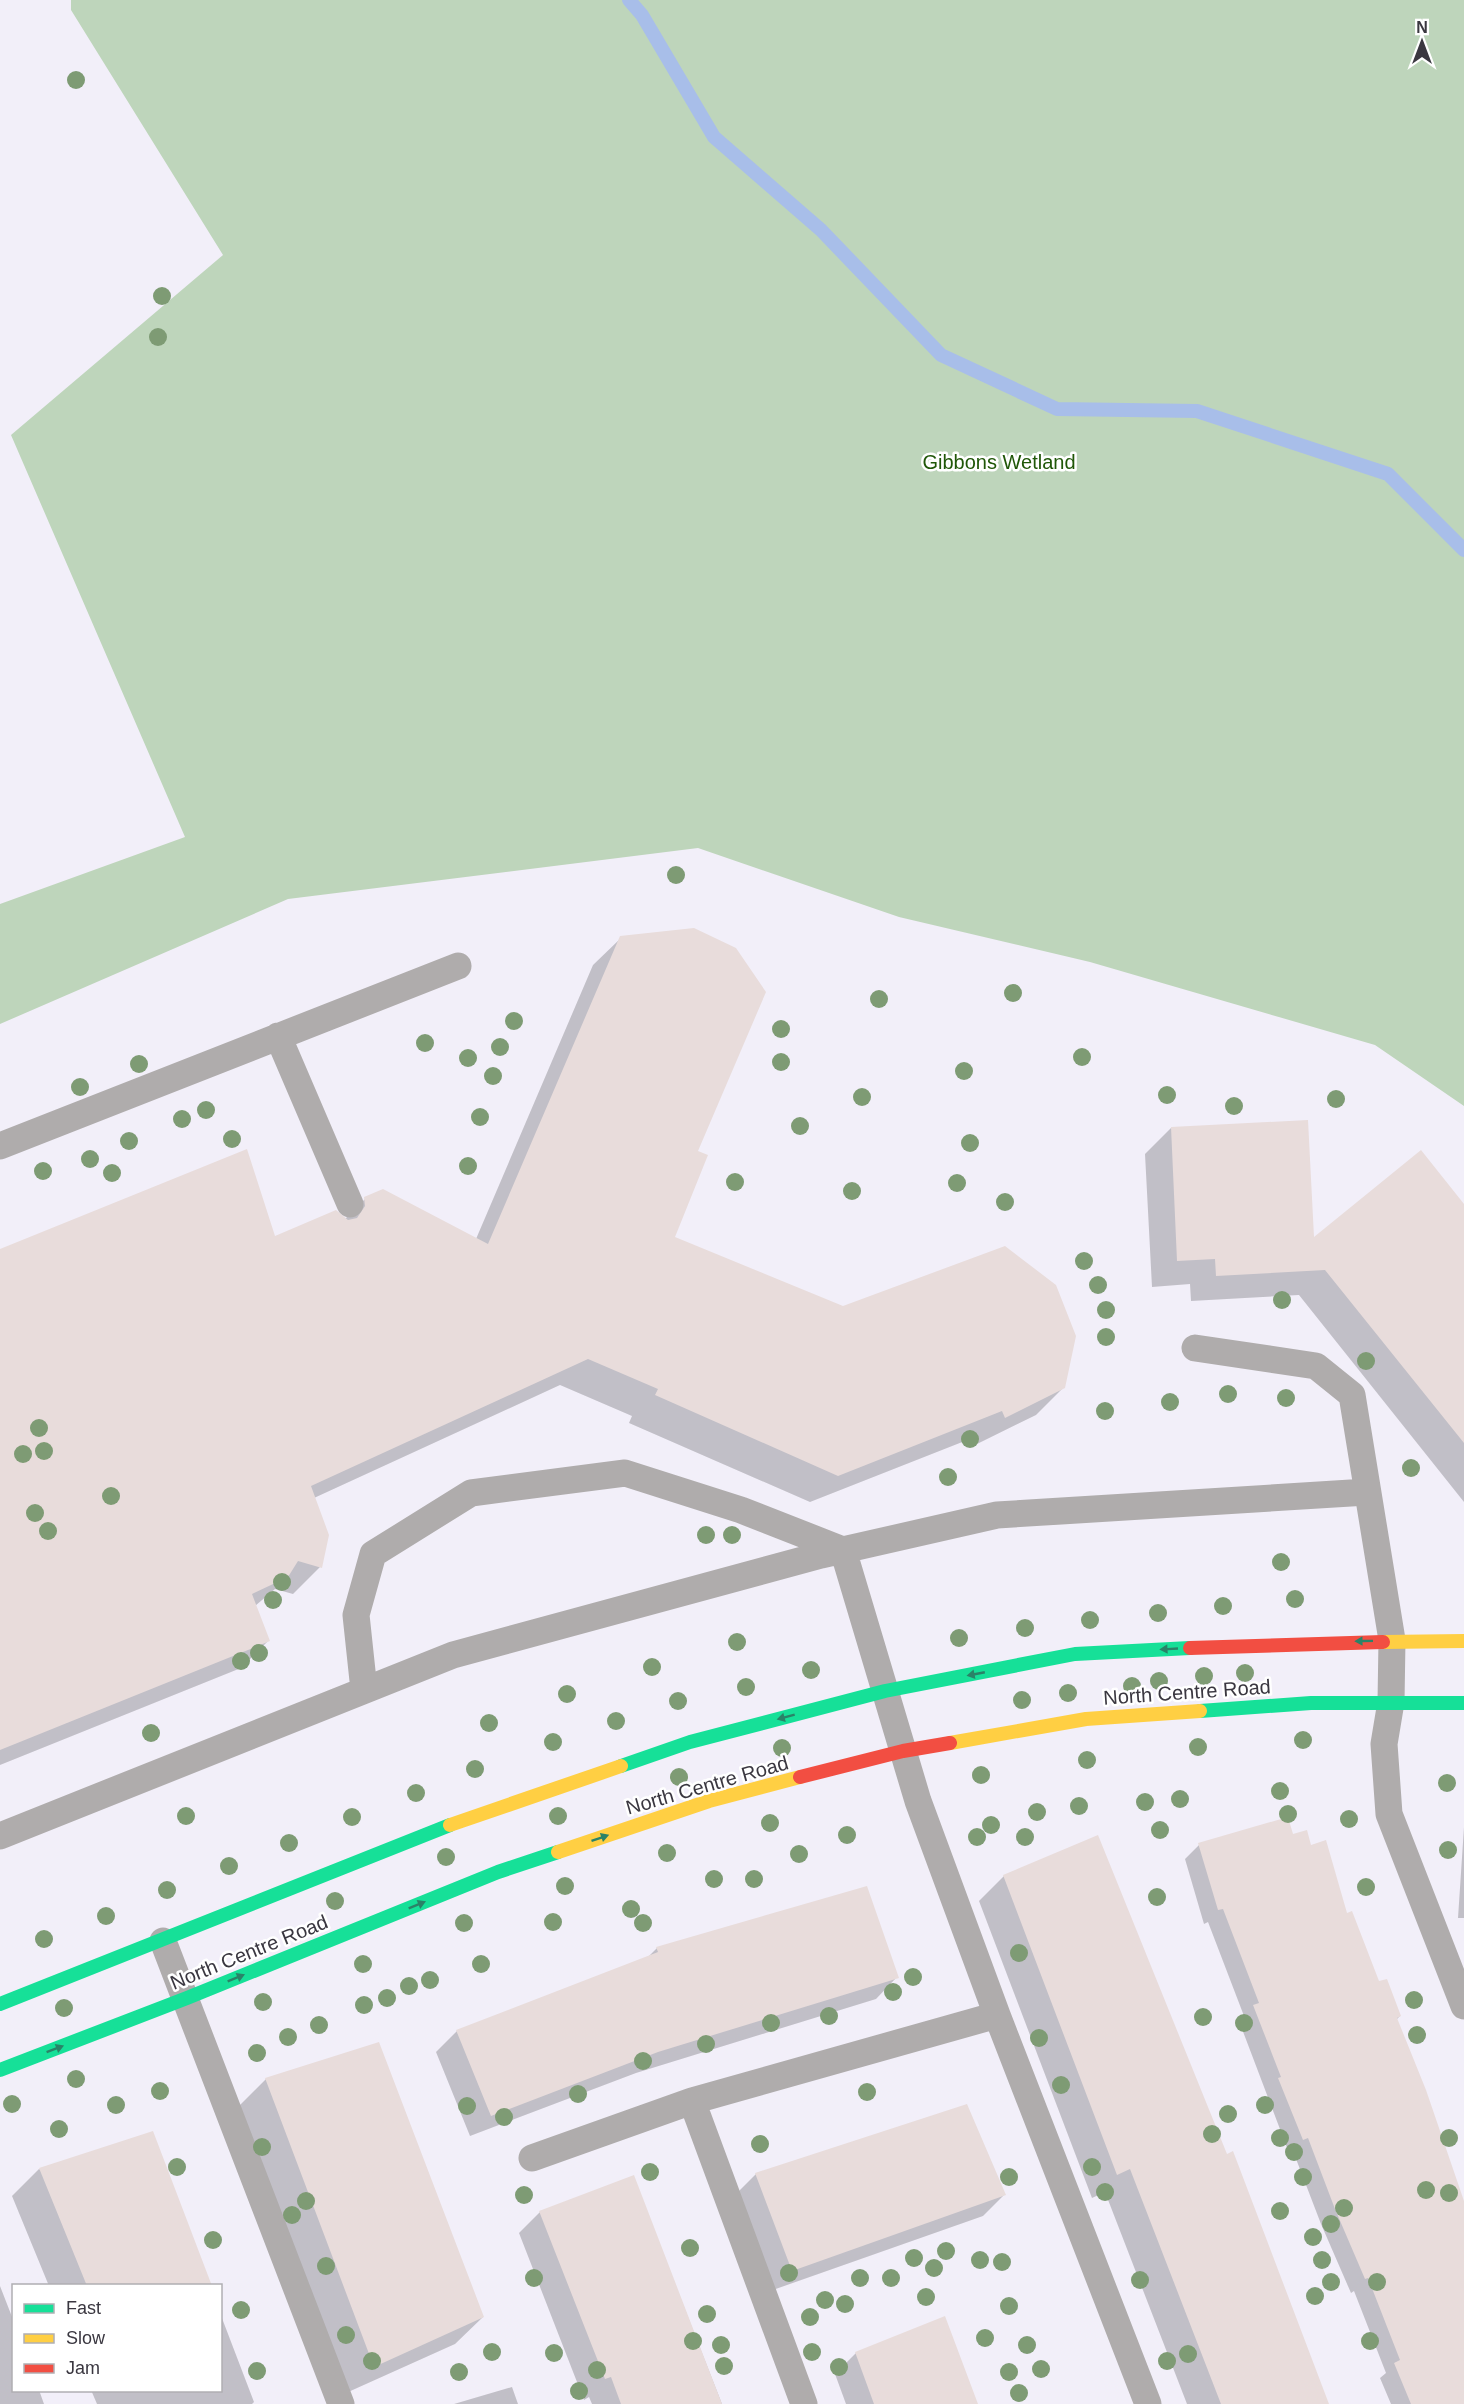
<svg xmlns="http://www.w3.org/2000/svg" width="1464" height="2404" viewBox="0 0 1464 2404" font-family="Arial,sans-serif">
	<rect width="100%" height="100%" fill="#f2eff9"/>
	<path fill="#bed5bb" d="M 71,0 L 1464,0 L 1464,1106 L 1375,1045 L 1090,962 L 899,917 L 698,848 L 288,899 L 0,1024 L 0,904 L 185,837 L 11,435 L 223,255 L 71,10 Z"/>
	<path fill="#0003" d="M 621,938 L 696,1152 L 673,1238 L 843,1308 L 1064,1387 L 1036,1415 L 977,1444 L 975,1437 L 810,1502 L 629,1423 L 632,1416 L 560,1385 L 314,1498 L 320,1567 L 293,1594 L 275,1589 L 255,1606 L 268,1641 L 241,1668 L 0,1765 L 0,1251 L 275,1238 L 345,1219 L 365,1199 L 476,1239 L 593,965 Z
		M 1171,1128 L 1313,1240 L 1464,1206 L 1464,1502 L 1299,1295 L 1191,1301 L 1190,1284 L 1152,1287 L 1145,1154 Z
		M 1464,1827 L 1464,1918 L 1458,1918 Z
		M 1292,1836 L 1310,1847 L 1378,1983 L 1400,2016 L 1396,2020 L 1464,2205 L 1464,2404 L 1391,2404 L 1380,2378 L 1386,2373 L 1354,2291 L 1351,2293 L 1321,2224 L 1293,2151 L 1289,2153 L 1239,2021 L 1244,2016 L 1208,1922 L 1204,1924 L 1185,1859 L 1199,1845 Z
		M 1004,1876 L 1323,2404 L 1187,2404 L 1105,2192 L 1092,2198 L 979,1901 Z
		M 657,1948 L 897,1977 L 876,1999 L 636,2073 L 470,2136 L 436,2052 L 457,2031 L 648,1957 Z
		M 266,2079 L 483,2317 L 455,2344 L 346,2393 L 239,2106 Z
		M 39,2169 L 210,2286 L 49,2286 L 12,2196 Z
		M 756,2174 L 1004,2195 L 983,2216 L 770,2291 L 734,2196 Z
		M 633,2177 L 722,2404 L 592,2404 L 589,2397 L 584,2400 L 519,2233 L 540,2212 Z
		M 0,2286 L 14,2322 L 14,2390 L 39,2390 L 44,2404 L 0,2404 Z
		M 220,2313 L 254,2402 L 252,2404 L 97,2404 L 91,2390 L 220,2390 Z
		M 856,2353 L 976,2404 L 846,2404 L 835,2374 Z
		M 512,2387 L 518,2404 L 454,2404 Z"/>
	<g fill="none" stroke-linecap="round" stroke-linejoin="round">
		<path stroke="#a8bee9" stroke-width="14" d="M 629,0 L 642,15 L 714,137 L 821,230 L 941,355 L 1057,409 L 1197,411 L 1388,474 L 1464,550"/>
	</g>
	<path fill="#e8dcdb" d="M 694,928 L 736,948 L 766,992 L 698,1151 L 708,1155 L 675,1237 L 843,1306 L 1005,1246 L 1056,1285 L 1076,1336 L 1065,1388 L 1005,1418 L 1002,1411 L 838,1476 L 655,1395 L 658,1389 L 588,1359 L 311,1486 L 329,1535 L 322,1568 L 298,1561 L 288,1577 L 252,1594 L 270,1641 L 0,1750 L 0,1249 L 247,1149 L 275,1236 L 336,1210 L 348,1220 L 357,1218 L 365,1206 L 364,1197 L 383,1189 L 488,1244 L 620,936 Z
		M 1308,1120 L 1314,1237 L 1421,1150 L 1464,1204 L 1464,1443 L 1325,1270 L 1216,1276 L 1215,1259 L 1177,1261 L 1171,1127 Z
		M 1288,1817 L 1293,1834 L 1307,1830 L 1311,1845 L 1326,1840 L 1347,1913 L 1352,1911 L 1379,1981 L 1387,1979 L 1401,2016 L 1397,2018 L 1426,2090 L 1464,2201 L 1464,2404 L 1411,2404 L 1394,2363 L 1400,2360 L 1368,2278 L 1365,2279 L 1335,2209 L 1308,2138 L 1303,2140 L 1278,2078 L 1281,2077 L 1253,2005 L 1259,2003 L 1223,1909 L 1218,1910 L 1198,1843 Z
		M 1098,1835 L 1227,2154 L 1233,2151 L 1329,2404 L 1221,2404 L 1130,2169 L 1117,2175 L 1003,1875 Z
		M 867,1886 L 899,1978 L 658,2052 L 491,2116 L 456,2030 L 658,1952 L 656,1947 Z
		M 379,2042 L 484,2317 L 374,2367 L 265,2078 Z
		M 967,2104 L 1006,2195 L 792,2271 L 755,2173 Z
		M 153,2131 L 212,2286 L 87,2286 L 39,2168 Z
		M 634,2175 L 722,2404 L 621,2404 L 611,2377 L 605,2379 L 539,2211 Z
		M 945,2316 L 978,2404 L 874,2404 L 855,2352 Z"/>
	<g fill="none" stroke-linecap="round" stroke-linejoin="round">
		<path stroke="#afacac" stroke-width="27" d="M 278,1036 L 350,1204
			M 0,1146 L 458,966
			M 1195,1348 L 1316,1366 L 1352,1395 L 1392,1640 L 1391,1702 L 1384,1744 L 1389,1814 L 1464,2006
			M 364,1690 L 356,1615 L 373,1554 L 471,1493 L 625,1473 L 741,1510 L 843,1550 L 918,1801 L 997,2015 L 1148,2404
			M 0,1836 L 453,1655 L 821,1555 L 997,1515 L 1367,1492
			M 163,1941 L 341,2404
			M 692,2101 L 804,2404
			M 532,2158 L 692,2101 L 997,2015"/>
		<path stroke="#16e098" stroke-width="14" d="M 1200,1711 L 1311,1703 L 1464,1703
			M 621,1766 L 690,1742 L 885,1691 L 1075,1654 L 1190,1648
			M 0,2004 L 450,1825
			M 0,2070 L 187,1998 L 498,1872 L 558,1852"/>
		<path stroke="#ffcf43" stroke-width="14" d="M 1383,1642 L 1464,1641
			M 950,1743 L 1086,1719 L 1200,1711
			M 450,1825 L 621,1766
			M 558,1852 L 709,1801 L 800,1777"/>
		<path stroke="#f24e42" stroke-width="14" d="M 1190,1648 L 1383,1642
			M 800,1777 L 903,1751 L 950,1743"/>
	</g>
	<g fill="#7e9b74">
		<circle cx="76" cy="80" r="9"/>
		<circle cx="162" cy="296" r="9"/>
		<circle cx="158" cy="337" r="9"/>
		<circle cx="676" cy="875" r="9"/>
		<circle cx="1013" cy="993" r="9"/>
		<circle cx="879" cy="999" r="9"/>
		<circle cx="514" cy="1021" r="9"/>
		<circle cx="781" cy="1029" r="9"/>
		<circle cx="425" cy="1043" r="9"/>
		<circle cx="500" cy="1047" r="9"/>
		<circle cx="1082" cy="1057" r="9"/>
		<circle cx="468" cy="1058" r="9"/>
		<circle cx="781" cy="1062" r="9"/>
		<circle cx="139" cy="1064" r="9"/>
		<circle cx="964" cy="1071" r="9"/>
		<circle cx="493" cy="1076" r="9"/>
		<circle cx="80" cy="1087" r="9"/>
		<circle cx="1167" cy="1095" r="9"/>
		<circle cx="862" cy="1097" r="9"/>
		<circle cx="1336" cy="1099" r="9"/>
		<circle cx="1234" cy="1106" r="9"/>
		<circle cx="206" cy="1110" r="9"/>
		<circle cx="480" cy="1117" r="9"/>
		<circle cx="182" cy="1119" r="9"/>
		<circle cx="800" cy="1126" r="9"/>
		<circle cx="232" cy="1139" r="9"/>
		<circle cx="129" cy="1141" r="9"/>
		<circle cx="970" cy="1143" r="9"/>
		<circle cx="90" cy="1159" r="9"/>
		<circle cx="468" cy="1166" r="9"/>
		<circle cx="43" cy="1171" r="9"/>
		<circle cx="112" cy="1173" r="9"/>
		<circle cx="735" cy="1182" r="9"/>
		<circle cx="957" cy="1183" r="9"/>
		<circle cx="852" cy="1191" r="9"/>
		<circle cx="1005" cy="1202" r="9"/>
		<circle cx="1084" cy="1261" r="9"/>
		<circle cx="1098" cy="1285" r="9"/>
		<circle cx="1282" cy="1300" r="9"/>
		<circle cx="1106" cy="1310" r="9"/>
		<circle cx="1106" cy="1337" r="9"/>
		<circle cx="1366" cy="1361" r="9"/>
		<circle cx="1228" cy="1394" r="9"/>
		<circle cx="1286" cy="1398" r="9"/>
		<circle cx="1170" cy="1402" r="9"/>
		<circle cx="1105" cy="1411" r="9"/>
		<circle cx="39" cy="1428" r="9"/>
		<circle cx="970" cy="1439" r="9"/>
		<circle cx="44" cy="1451" r="9"/>
		<circle cx="23" cy="1454" r="9"/>
		<circle cx="1411" cy="1468" r="9"/>
		<circle cx="948" cy="1477" r="9"/>
		<circle cx="111" cy="1496" r="9"/>
		<circle cx="35" cy="1513" r="9"/>
		<circle cx="48" cy="1531" r="9"/>
		<circle cx="706" cy="1535" r="9"/>
		<circle cx="732" cy="1535" r="9"/>
		<circle cx="1281" cy="1562" r="9"/>
		<circle cx="282" cy="1582" r="9"/>
		<circle cx="1295" cy="1599" r="9"/>
		<circle cx="273" cy="1600" r="9"/>
		<circle cx="1223" cy="1606" r="9"/>
		<circle cx="1158" cy="1613" r="9"/>
		<circle cx="1090" cy="1620" r="9"/>
		<circle cx="1025" cy="1628" r="9"/>
		<circle cx="959" cy="1638" r="9"/>
		<circle cx="737" cy="1642" r="9"/>
		<circle cx="259" cy="1653" r="9"/>
		<circle cx="241" cy="1661" r="9"/>
		<circle cx="652" cy="1667" r="9"/>
		<circle cx="811" cy="1670" r="9"/>
		<circle cx="1245" cy="1673" r="9"/>
		<circle cx="1204" cy="1676" r="9"/>
		<circle cx="1159" cy="1681" r="9"/>
		<circle cx="1132" cy="1686" r="9"/>
		<circle cx="746" cy="1687" r="9"/>
		<circle cx="1068" cy="1693" r="9"/>
		<circle cx="567" cy="1694" r="9"/>
		<circle cx="1022" cy="1700" r="9"/>
		<circle cx="678" cy="1701" r="9"/>
		<circle cx="616" cy="1721" r="9"/>
		<circle cx="489" cy="1723" r="9"/>
		<circle cx="151" cy="1733" r="9"/>
		<circle cx="1303" cy="1740" r="9"/>
		<circle cx="553" cy="1742" r="9"/>
		<circle cx="1198" cy="1747" r="9"/>
		<circle cx="782" cy="1748" r="9"/>
		<circle cx="1087" cy="1760" r="9"/>
		<circle cx="475" cy="1769" r="9"/>
		<circle cx="981" cy="1775" r="9"/>
		<circle cx="679" cy="1777" r="9"/>
		<circle cx="1447" cy="1783" r="9"/>
		<circle cx="1280" cy="1791" r="9"/>
		<circle cx="416" cy="1793" r="9"/>
		<circle cx="1180" cy="1799" r="9"/>
		<circle cx="1145" cy="1802" r="9"/>
		<circle cx="1079" cy="1806" r="9"/>
		<circle cx="1037" cy="1812" r="9"/>
		<circle cx="1288" cy="1814" r="9"/>
		<circle cx="186" cy="1816" r="9"/>
		<circle cx="558" cy="1816" r="9"/>
		<circle cx="352" cy="1817" r="9"/>
		<circle cx="1349" cy="1819" r="9"/>
		<circle cx="770" cy="1823" r="9"/>
		<circle cx="991" cy="1825" r="9"/>
		<circle cx="1160" cy="1830" r="9"/>
		<circle cx="847" cy="1835" r="9"/>
		<circle cx="977" cy="1837" r="9"/>
		<circle cx="1025" cy="1837" r="9"/>
		<circle cx="289" cy="1843" r="9"/>
		<circle cx="1448" cy="1850" r="9"/>
		<circle cx="667" cy="1853" r="9"/>
		<circle cx="799" cy="1854" r="9"/>
		<circle cx="446" cy="1857" r="9"/>
		<circle cx="229" cy="1866" r="9"/>
		<circle cx="714" cy="1879" r="9"/>
		<circle cx="754" cy="1879" r="9"/>
		<circle cx="565" cy="1886" r="9"/>
		<circle cx="1366" cy="1887" r="9"/>
		<circle cx="167" cy="1890" r="9"/>
		<circle cx="1157" cy="1897" r="9"/>
		<circle cx="335" cy="1901" r="9"/>
		<circle cx="631" cy="1909" r="9"/>
		<circle cx="106" cy="1916" r="9"/>
		<circle cx="553" cy="1922" r="9"/>
		<circle cx="464" cy="1923" r="9"/>
		<circle cx="643" cy="1923" r="9"/>
		<circle cx="44" cy="1939" r="9"/>
		<circle cx="1019" cy="1953" r="9"/>
		<circle cx="363" cy="1964" r="9"/>
		<circle cx="481" cy="1964" r="9"/>
		<circle cx="913" cy="1977" r="9"/>
		<circle cx="430" cy="1980" r="9"/>
		<circle cx="409" cy="1986" r="9"/>
		<circle cx="893" cy="1992" r="9"/>
		<circle cx="387" cy="1998" r="9"/>
		<circle cx="1414" cy="2000" r="9"/>
		<circle cx="263" cy="2002" r="9"/>
		<circle cx="364" cy="2005" r="9"/>
		<circle cx="64" cy="2008" r="9"/>
		<circle cx="829" cy="2016" r="9"/>
		<circle cx="1203" cy="2017" r="9"/>
		<circle cx="771" cy="2023" r="9"/>
		<circle cx="1244" cy="2023" r="9"/>
		<circle cx="319" cy="2025" r="9"/>
		<circle cx="1417" cy="2035" r="9"/>
		<circle cx="288" cy="2037" r="9"/>
		<circle cx="1039" cy="2038" r="9"/>
		<circle cx="706" cy="2044" r="9"/>
		<circle cx="257" cy="2053" r="9"/>
		<circle cx="643" cy="2061" r="9"/>
		<circle cx="76" cy="2079" r="9"/>
		<circle cx="1061" cy="2085" r="9"/>
		<circle cx="160" cy="2091" r="9"/>
		<circle cx="867" cy="2092" r="9"/>
		<circle cx="578" cy="2094" r="9"/>
		<circle cx="12" cy="2104" r="9"/>
		<circle cx="116" cy="2105" r="9"/>
		<circle cx="1265" cy="2105" r="9"/>
		<circle cx="467" cy="2106" r="9"/>
		<circle cx="1228" cy="2114" r="9"/>
		<circle cx="504" cy="2117" r="9"/>
		<circle cx="59" cy="2129" r="9"/>
		<circle cx="1212" cy="2134" r="9"/>
		<circle cx="1280" cy="2138" r="9"/>
		<circle cx="1449" cy="2138" r="9"/>
		<circle cx="760" cy="2144" r="9"/>
		<circle cx="262" cy="2147" r="9"/>
		<circle cx="1294" cy="2152" r="9"/>
		<circle cx="177" cy="2167" r="9"/>
		<circle cx="1092" cy="2167" r="9"/>
		<circle cx="650" cy="2172" r="9"/>
		<circle cx="1009" cy="2177" r="9"/>
		<circle cx="1303" cy="2177" r="9"/>
		<circle cx="1426" cy="2190" r="9"/>
		<circle cx="1105" cy="2192" r="9"/>
		<circle cx="1449" cy="2193" r="9"/>
		<circle cx="524" cy="2195" r="9"/>
		<circle cx="306" cy="2201" r="9"/>
		<circle cx="1344" cy="2208" r="9"/>
		<circle cx="1280" cy="2211" r="9"/>
		<circle cx="292" cy="2215" r="9"/>
		<circle cx="1331" cy="2224" r="9"/>
		<circle cx="1313" cy="2237" r="9"/>
		<circle cx="213" cy="2240" r="9"/>
		<circle cx="690" cy="2248" r="9"/>
		<circle cx="946" cy="2251" r="9"/>
		<circle cx="914" cy="2258" r="9"/>
		<circle cx="980" cy="2260" r="9"/>
		<circle cx="1322" cy="2260" r="9"/>
		<circle cx="1002" cy="2262" r="9"/>
		<circle cx="326" cy="2266" r="9"/>
		<circle cx="934" cy="2268" r="9"/>
		<circle cx="789" cy="2273" r="9"/>
		<circle cx="534" cy="2278" r="9"/>
		<circle cx="860" cy="2278" r="9"/>
		<circle cx="891" cy="2278" r="9"/>
		<circle cx="1140" cy="2280" r="9"/>
		<circle cx="1331" cy="2282" r="9"/>
		<circle cx="1377" cy="2282" r="9"/>
		<circle cx="1315" cy="2296" r="9"/>
		<circle cx="926" cy="2297" r="9"/>
		<circle cx="825" cy="2300" r="9"/>
		<circle cx="845" cy="2304" r="9"/>
		<circle cx="1009" cy="2306" r="9"/>
		<circle cx="241" cy="2310" r="9"/>
		<circle cx="707" cy="2314" r="9"/>
		<circle cx="810" cy="2317" r="9"/>
		<circle cx="346" cy="2335" r="9"/>
		<circle cx="985" cy="2338" r="9"/>
		<circle cx="693" cy="2341" r="9"/>
		<circle cx="1370" cy="2341" r="9"/>
		<circle cx="721" cy="2345" r="9"/>
		<circle cx="1027" cy="2345" r="9"/>
		<circle cx="492" cy="2352" r="9"/>
		<circle cx="812" cy="2352" r="9"/>
		<circle cx="554" cy="2353" r="9"/>
		<circle cx="1188" cy="2354" r="9"/>
		<circle cx="372" cy="2361" r="9"/>
		<circle cx="1167" cy="2361" r="9"/>
		<circle cx="724" cy="2366" r="9"/>
		<circle cx="839" cy="2367" r="9"/>
		<circle cx="1041" cy="2369" r="9"/>
		<circle cx="597" cy="2370" r="9"/>
		<circle cx="257" cy="2371" r="9"/>
		<circle cx="459" cy="2372" r="9"/>
		<circle cx="1009" cy="2372" r="9"/>
		<circle cx="579" cy="2391" r="9"/>
		<circle cx="1019" cy="2393" r="9"/>
	</g>
	<defs><path id="oneway-solid" d="M-6-.8H1V-3.2L6.5 0L1 3.2V.8H-6Z" transform="scale(1.5)"/></defs>
	<g fill="#2a8368">
		<use href="#oneway-solid" transform="translate(1364 1641) rotate(179)"/>
		<use href="#oneway-solid" transform="translate(1169 1649) rotate(177)"/>
		<use href="#oneway-solid" transform="translate(976 1674) rotate(169)"/>
		<use href="#oneway-solid" transform="translate(786 1717) rotate(165)"/>
		<use href="#oneway-solid" transform="translate(600 1838) rotate(-19)"/>
		<use href="#oneway-solid" transform="translate(417 1905) rotate(-22)"/>
		<use href="#oneway-solid" transform="translate(236 1978) rotate(-22)"/>
		<use href="#oneway-solid" transform="translate(55 2049) rotate(-21)"/>
	</g>
	<g text-anchor="middle" dominant-baseline="central" stroke-width="5" stroke-linejoin="round" paint-order="stroke">
		<g font-size="20" fill="#205708" stroke="#fff">
			<text x="999" y="462">Gibbons Wetland</text>
		</g>
		<g font-size="20" fill="#3a3740" stroke="#fff">
			<text transform="translate(1187 1692) rotate(-4)">North Centre Road</text>
			<text transform="translate(707 1785) rotate(-16)">North Centre Road</text>
			<text transform="translate(249 1952) rotate(-22)">North Centre Road</text>
		</g>
	</g>
	<rect x="12" y="2284" width="210" height="108" fill="#ffffff" stroke="#b0afb3" stroke-width="1.5"/>
	<rect x="24" y="2304" width="30" height="9" fill="#16e098" stroke="#b0afb3" stroke-width="1.5"/>
	<text x="66" y="2314" font-size="18" fill="#3a3740">Fast</text>
	<rect x="24" y="2334" width="30" height="9" fill="#ffcf43" stroke="#b0afb3" stroke-width="1.5"/>
	<text x="66" y="2344" font-size="18" fill="#3a3740">Slow</text>
	<rect x="24" y="2364" width="30" height="9" fill="#f24e42" stroke="#b0afb3" stroke-width="1.5"/>
	<text x="66" y="2374" font-size="18" fill="#3a3740">Jam</text>
	<g transform="translate(1422 42)" stroke="#ffffff" stroke-width="4.5" paint-order="stroke">
	<path d="M0-4.5L10 22L0 15L-10 22Z" fill="#3a3740"/>
	<text y="-9" font-size="16" font-weight="bold" text-anchor="middle" fill="#3a3740">N</text>
	</g>
</svg>
